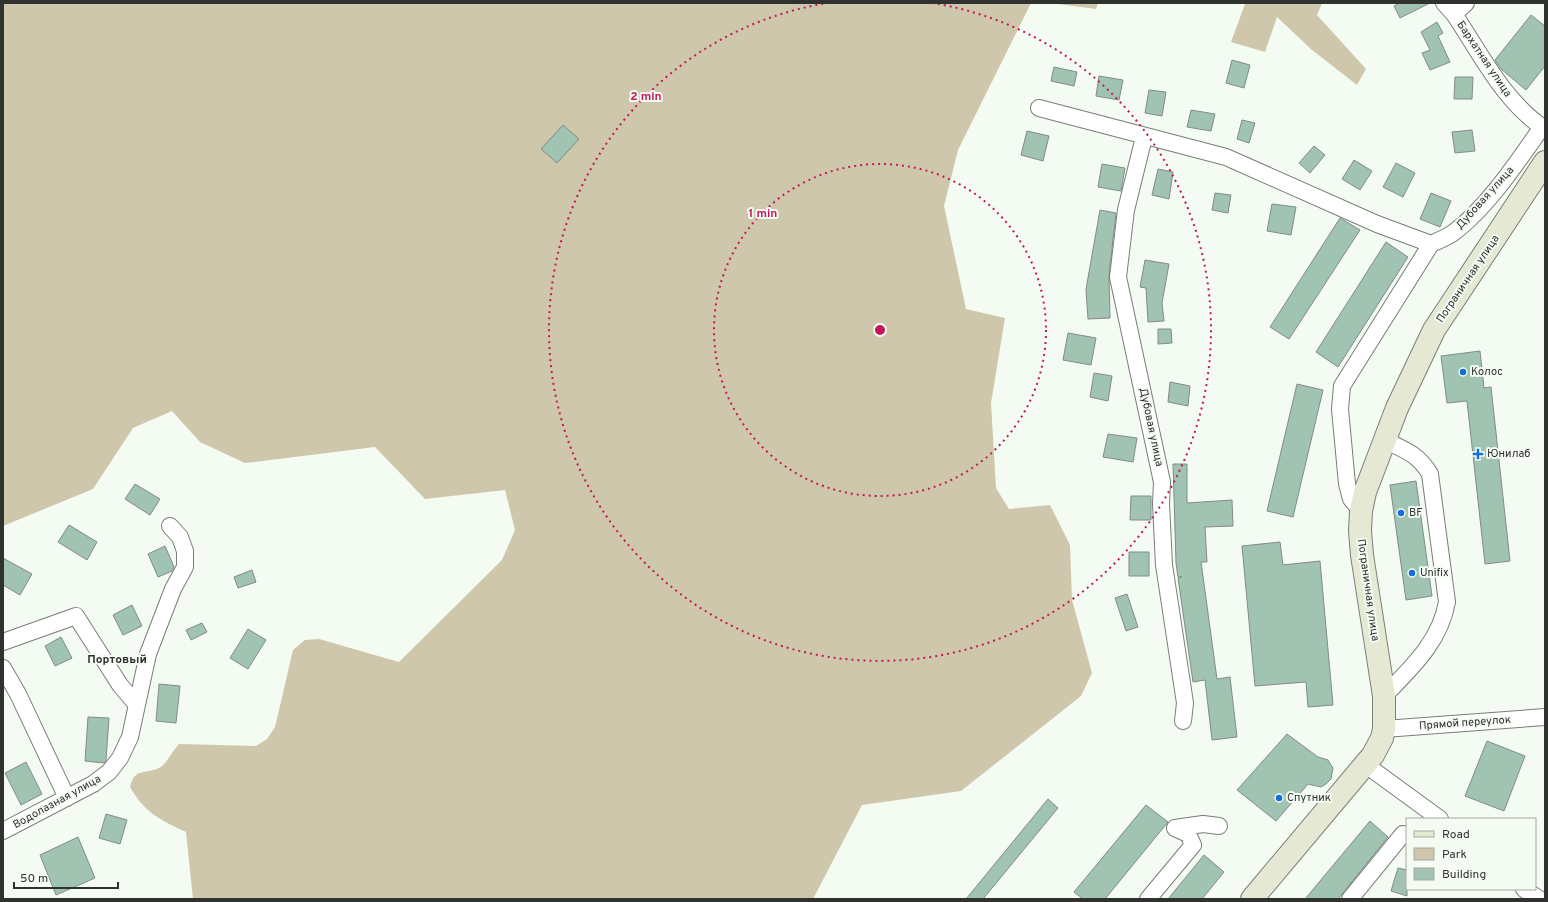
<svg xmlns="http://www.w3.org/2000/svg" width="1548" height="902" viewBox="0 0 1548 902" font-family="Overpass,sans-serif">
	<rect width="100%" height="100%" fill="#f4fbf2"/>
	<path fill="#cec7ab" d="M 3,3 L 1031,3 L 958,150 L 944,206 L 966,309 L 1005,318 L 991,403 L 996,488 L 1009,509 L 1050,505 L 1070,545 L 1072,600 L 1092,673 L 1081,696 L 961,791 L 862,805 L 813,899 L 193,899 L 186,832 C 160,820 144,812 130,787 C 135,767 144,775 159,768 C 166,765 173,750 179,744 L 256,746 L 267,739 L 275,727 L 293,650 L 305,640 L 319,639 L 399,662 L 502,560 L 515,530 L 505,490 L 425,499 L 375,447 L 245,463 L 200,442 L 172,411 L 133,428 L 93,489 L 3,526 Z
		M 1050,3 L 1098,3 L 1096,9 Z
		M 1243,3 L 1322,3 L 1317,15 L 1366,69 L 1357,85 L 1312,50 L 1277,17 L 1265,52 L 1231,42 L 1245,4 Z"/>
	<path fill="#a0c3b2" stroke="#828c87" d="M 1400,3 L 1430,3 L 1400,18 L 1394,6 Z
		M 1531,15 L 1545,26 L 1545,66 L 1526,90 L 1501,69 L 1495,60 Z
		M 1437,22 L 1443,33 L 1438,36 L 1450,62 L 1430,70 L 1422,53 L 1430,50 L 1421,32 Z
		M 1232,60 L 1250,65 L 1244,88 L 1226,83 Z
		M 1054,67 L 1077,72 L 1074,86 L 1051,81 Z
		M 1099,76 L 1123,80 L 1119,100 L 1096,96 Z
		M 1455,77 L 1473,77 L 1472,99 L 1454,99 Z
		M 1149,90 L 1166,92 L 1162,116 L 1145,113 Z
		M 1191,110 L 1215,114 L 1211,131 L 1187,127 Z
		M 1242,120 L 1255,123 L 1249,143 L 1237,139 Z
		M 563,125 L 579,139 L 557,163 L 541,149 Z
		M 1472,130 L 1475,151 L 1455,153 L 1452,132 Z
		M 1027,131 L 1049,136 L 1043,161 L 1021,155 Z
		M 1314,146 L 1325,155 L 1310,173 L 1299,163 Z
		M 1354,160 L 1372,171 L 1360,190 L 1342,179 Z
		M 1396,163 L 1415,173 L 1403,197 L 1383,187 Z
		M 1102,164 L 1125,168 L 1121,191 L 1098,187 Z
		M 1158,169 L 1173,172 L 1169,199 L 1152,195 Z
		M 1215,193 L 1231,195 L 1228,213 L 1212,210 Z
		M 1431,193 L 1451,201 L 1440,227 L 1420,219 Z
		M 1272,204 L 1296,207 L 1291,235 L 1267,231 Z
		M 1100,210 L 1116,213 L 1109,276 L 1110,318 L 1088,319 L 1086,289 Z
		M 1340,218 L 1360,230 L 1289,339 L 1270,327 Z
		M 1386,242 L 1408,257 L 1338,367 L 1316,352 Z
		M 1145,260 L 1169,264 L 1162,303 L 1164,321 L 1148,322 L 1146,288 L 1140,287 Z
		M 1158,329 L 1171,329 L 1172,343 L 1158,344 Z
		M 1068,333 L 1096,338 L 1091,365 L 1063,360 Z
		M 1480,351 L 1484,388 L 1491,387 L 1510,561 L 1485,564 L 1467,401 L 1447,403 L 1441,356 Z
		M 1094,373 L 1112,376 L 1108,401 L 1090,397 Z
		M 1170,382 L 1190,386 L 1188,406 L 1168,402 Z
		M 1297,384 L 1323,390 L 1293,517 L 1267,511 Z
		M 1108,434 L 1137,438 L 1133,462 L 1103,457 Z
		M 1173,464 L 1187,464 L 1187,503 L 1232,500 L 1233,526 L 1205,527 L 1207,562 L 1201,562 L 1217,679 L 1230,677 L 1237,737 L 1212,740 L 1205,680 L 1193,682 L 1178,578 L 1182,577 L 1178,577 L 1176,563 Z
		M 1416,481 L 1432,596 L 1406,600 L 1390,485 Z
		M 135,484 L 160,499 L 150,515 L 125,499 Z
		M 1131,496 L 1151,496 L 1151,520 L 1130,520 Z
		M 69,525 L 97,542 L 87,560 L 58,542 Z
		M 1280,542 L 1283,565 L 1320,561 L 1333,705 L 1308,707 L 1306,682 L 1255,686 L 1242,546 Z
		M 165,546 L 174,567 L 172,571 L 158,577 L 148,554 Z
		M 1129,552 L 1149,552 L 1149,576 L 1129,576 Z
		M 3,558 L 32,574 L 20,595 L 3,585 Z
		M 252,570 L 256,582 L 238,588 L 234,577 Z
		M 1127,594 L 1138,627 L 1126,631 L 1115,598 Z
		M 132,605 L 142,626 L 123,635 L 113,615 Z
		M 202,623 L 207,632 L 191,640 L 186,630 Z
		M 248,629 L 266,640 L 248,669 L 230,658 Z
		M 61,637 L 72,658 L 55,666 L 45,646 Z
		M 159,684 L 180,686 L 176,723 L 156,721 Z
		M 88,717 L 109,718 L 106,760 L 104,763 L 85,761 Z
		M 1287,734 L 1318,757 L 1328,760 L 1333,768 L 1331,779 L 1326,784 L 1321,787 L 1308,784 L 1276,821 L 1237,790 Z
		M 1487,741 L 1525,756 L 1504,811 L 1465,796 Z
		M 26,762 L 42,794 L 21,805 L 5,773 Z
		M 1048,799 L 1058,808 L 983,899 L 966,899 Z
		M 1146,805 L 1168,822 L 1105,899 L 1083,899 L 1074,892 Z
		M 106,814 L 127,820 L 120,844 L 99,838 Z
		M 1370,821 L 1388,837 L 1338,899 L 1305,899 Z
		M 78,837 L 95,878 L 56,895 L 40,855 Z
		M 1204,855 L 1224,872 L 1202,899 L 1168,899 Z
		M 1398,868 L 1407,870 L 1407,896 L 1391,891 Z"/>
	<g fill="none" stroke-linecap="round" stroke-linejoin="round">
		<defs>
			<path id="minor" d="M 1444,3 L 1454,14 C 1481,54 1503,101 1545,129
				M 1454,14 L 1466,3
				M 1039,108 L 1226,157 L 1377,224 L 1431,244 C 1438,241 1447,237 1453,233 C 1487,208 1518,161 1542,127
				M 1144,137 L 1126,210 L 1118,277 L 1162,482 L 1161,504 L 1164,565 L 1185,703 L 1183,721
				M 1361,511 L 1351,499 L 1347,484 L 1340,409 L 1342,386 L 1431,244
				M 3,642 L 76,616 L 120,685 L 137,705
				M 3,668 L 18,694 L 67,798
				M 1384,696 C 1411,668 1440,642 1447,602 L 1430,474 C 1418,454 1405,450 1384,440
				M 1384,729 L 1545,717
				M 1366,765 L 1440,819
				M 1175,828 L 1203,824 L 1219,826
				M 3,831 L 93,784 L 109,772 L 120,758 L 130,737 L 148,654 L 173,589 L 185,567 L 185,551 L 180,537 L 170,526
				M 1524,889 L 1539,899
				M 1148,899 L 1193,845 L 1188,834 L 1175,828
				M 1350,899 L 1403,834 L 1407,835"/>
			<path id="secondary" d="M 1252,899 L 1373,755 L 1382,738 L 1384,729 L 1384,696 L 1362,555 L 1360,531 L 1361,511 L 1365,492 L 1397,408 L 1434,330 L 1545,162"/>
		</defs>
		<use href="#minor" stroke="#787e77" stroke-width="18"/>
		<use href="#secondary" stroke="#787e77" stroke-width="24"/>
		<use href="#minor" stroke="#fff" stroke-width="16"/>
		<use href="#secondary" stroke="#e5e9d4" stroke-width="22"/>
	</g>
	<g fill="none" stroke="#c2185b" stroke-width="2" stroke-dasharray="2 4">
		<circle cx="880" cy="330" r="166"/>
		<path d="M932 3A331 331 0 1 1 828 3"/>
	</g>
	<g fill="#1170d9" stroke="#f4fbf2" stroke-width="1.5">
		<circle cx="1463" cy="372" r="4"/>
		<path d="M1476 448h4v4h4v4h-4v4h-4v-4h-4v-4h4z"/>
		<circle cx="1401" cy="513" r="4"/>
		<circle cx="1412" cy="573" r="4"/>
		<circle cx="1279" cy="798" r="4"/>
	</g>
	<g text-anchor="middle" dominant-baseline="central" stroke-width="4" stroke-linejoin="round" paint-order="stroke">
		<g font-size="11" fill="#2f322f" stroke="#f4fbf2">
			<text transform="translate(1484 59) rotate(56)">Бархатная улица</text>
			<text transform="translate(1485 198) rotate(-48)">Дубовая улица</text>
			<text transform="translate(1468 279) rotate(-56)">Пограничная улица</text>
			<text transform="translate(1151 427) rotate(78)">Дубовая улица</text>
			<text transform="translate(1368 590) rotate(82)">Пограничная улица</text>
			<text transform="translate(1465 723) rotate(-4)">Прямой переулок</text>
			<text transform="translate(57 802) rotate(-29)">Водолазная улица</text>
		</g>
		<g font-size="11" fill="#2f322f" stroke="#f4fbf2" text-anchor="start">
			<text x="1471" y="372">Колос</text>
			<text x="1487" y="454">Юнилаб</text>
			<text x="1409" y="513">BF</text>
			<text x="1420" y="573">Unifix</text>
			<text x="1287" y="798">Спутник</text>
		</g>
		<g font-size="12" font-weight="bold" fill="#2d322c" stroke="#f4fbf2">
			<text x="117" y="660">Портовый</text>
		</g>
	</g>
	<circle cx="880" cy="330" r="6" fill="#c2185b" stroke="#f4fbf2" stroke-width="2"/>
	<g font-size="12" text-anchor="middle" font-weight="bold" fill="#c2185b" stroke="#f4fbf2" stroke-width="4" stroke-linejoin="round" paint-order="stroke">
		<text x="646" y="100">2 min</text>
		<text x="763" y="217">1 min</text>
	</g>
	<rect width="1548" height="902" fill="none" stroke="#2f322f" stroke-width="8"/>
	<rect x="1406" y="818" width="130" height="72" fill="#f4fbf2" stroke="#a5aba4"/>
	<rect x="1414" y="831" width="20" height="6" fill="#e5e9d4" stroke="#a5aba4"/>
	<text x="1442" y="838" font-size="12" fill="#2f322f">Road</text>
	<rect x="1414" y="848" width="20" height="12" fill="#cec7ab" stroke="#a5aba4"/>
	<text x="1442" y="858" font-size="12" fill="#2f322f">Park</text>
	<rect x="1414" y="868" width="20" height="12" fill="#a0c3b2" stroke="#a5aba4"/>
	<text x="1442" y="878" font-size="12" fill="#2f322f">Building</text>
	<path d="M14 882v6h104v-6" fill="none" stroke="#2f322f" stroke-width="2"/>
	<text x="20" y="882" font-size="12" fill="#2f322f" stroke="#f4fbf2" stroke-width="3" paint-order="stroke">50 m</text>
</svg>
